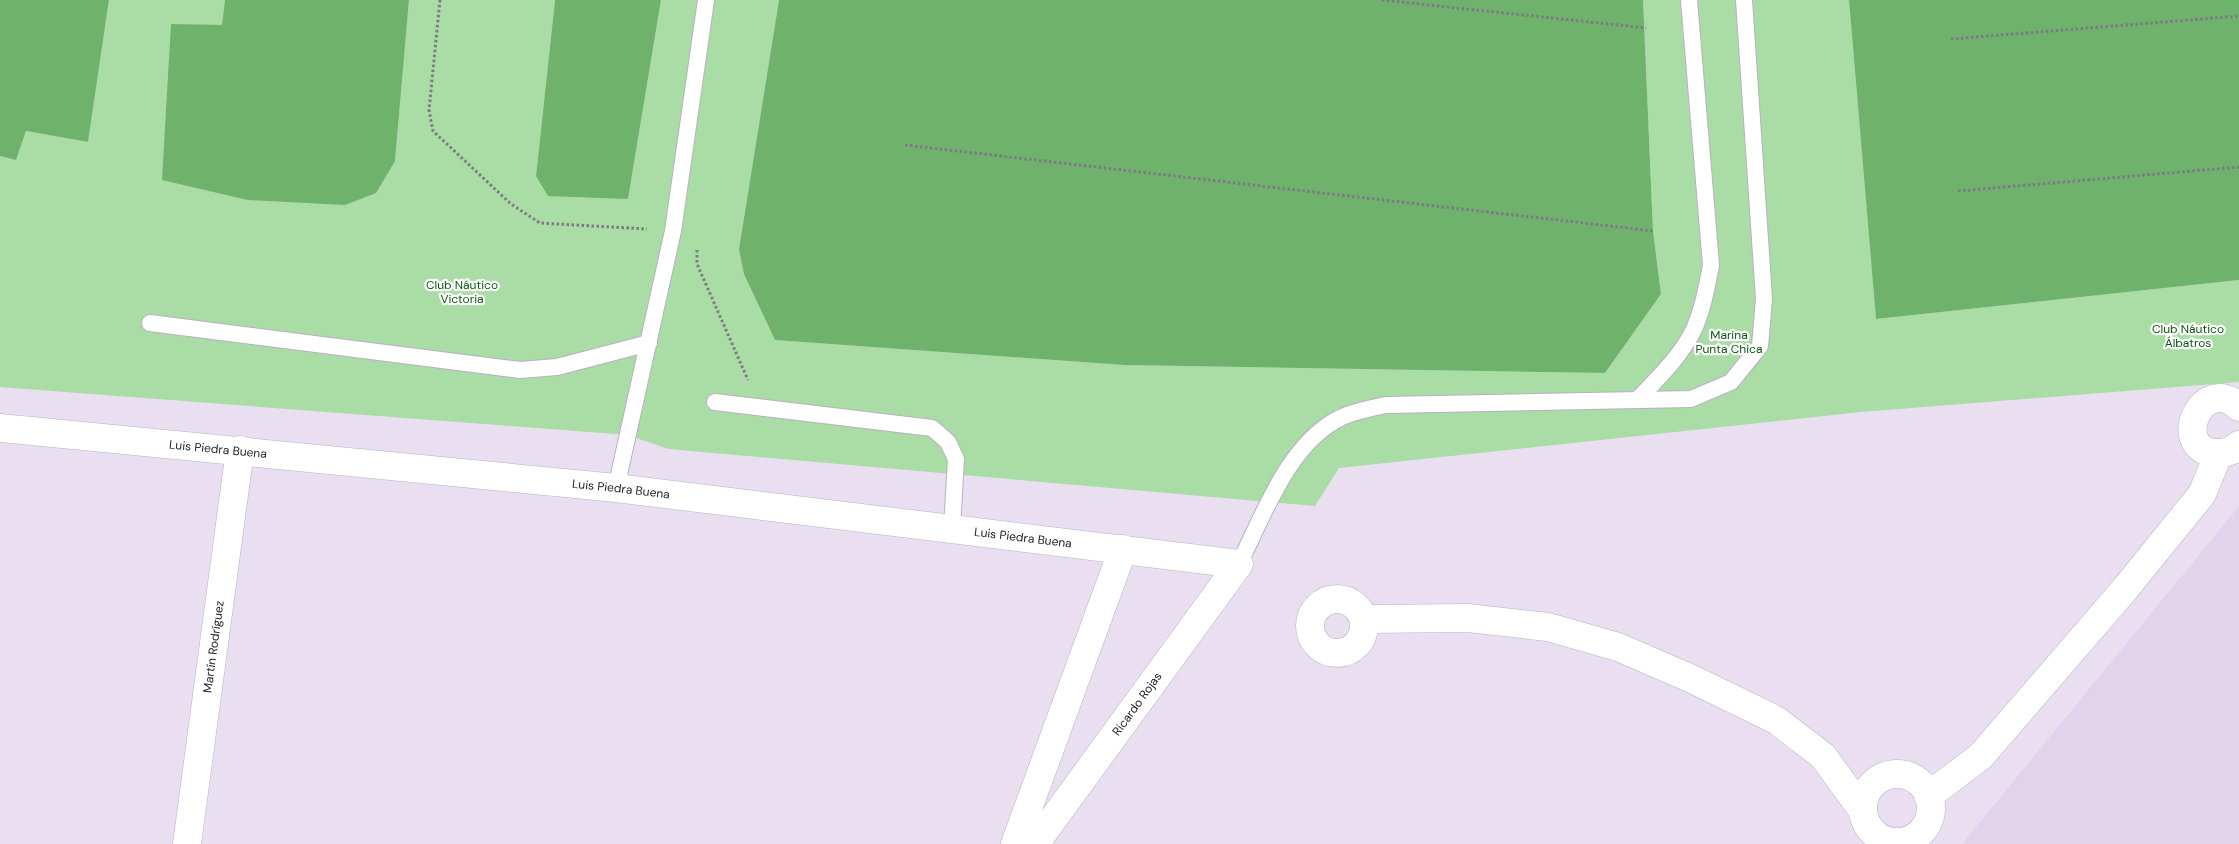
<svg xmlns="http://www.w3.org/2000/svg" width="2239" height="844" viewBox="0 0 2239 844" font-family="'DM Sans',sans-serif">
	<rect width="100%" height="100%" fill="#e9dff1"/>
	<path fill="#e2d3ed" d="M 2239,506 L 2239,844 L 1962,844 Z"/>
	<path fill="#aadca6" d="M 109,0 L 225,0 L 223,25 L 171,25 L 395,161 L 409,0 L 555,0 L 536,176 L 628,199 L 661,0 L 779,0 L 739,249 L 775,340 L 1124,365 L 1605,373 L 1661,294 L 1653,231 L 1643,0 L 1849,0 L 1876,319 L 2239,280 L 2239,382 L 1861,412 L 1339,468 L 1315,506 L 668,449 L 628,435 L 0,387 L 0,156 L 16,160 L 26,131 L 88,142 Z"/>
	<path fill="#6eb26b" d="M 0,0 L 109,0 L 88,142 L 26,131 L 16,160 L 0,156 Z
		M 225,0 L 409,0 L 395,161 L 376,193 L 345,205 L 248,200 L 162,180 L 171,24 L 222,25 Z
		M 555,0 L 661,0 L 628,199 L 548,196 L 536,176 Z
		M 779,0 L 1643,0 L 1653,231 L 1661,294 L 1605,373 L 1124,365 L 775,340 L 744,274 L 739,249 Z
		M 1849,0 L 2239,0 L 2239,280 L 1876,319 Z"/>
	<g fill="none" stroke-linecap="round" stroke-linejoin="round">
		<defs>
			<path id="service" d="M 150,323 L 520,370 L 557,367 L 649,343
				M 1638,399 C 1658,378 1682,355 1694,329 C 1703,309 1707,286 1711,265 L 1689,0
				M 715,402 L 932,428 L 948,442 L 956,459 L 952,528
				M 616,488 L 673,231 L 706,0
				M 1239,564 C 1264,514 1289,442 1342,417 C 1355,411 1372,408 1386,405 L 1691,399 L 1731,382 L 1760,346 L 1764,299 L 1744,0"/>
			<g id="minor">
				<path d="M 2239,407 C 2203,373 2169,446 2214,453 C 2224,454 2232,452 2239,445"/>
				<path id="s1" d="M 0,428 L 616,488 L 1239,564 L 1035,844"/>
				<circle cx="1337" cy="626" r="27"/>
				<path d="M 1364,619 L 1468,618 L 1548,627 L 1618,647 L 1692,679 L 1776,720 L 1823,756 L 1863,811"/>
				<circle cx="1897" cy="808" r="34"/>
				<path d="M 1928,796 L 1981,756 L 2125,589 L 2202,494 L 2219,453"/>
				<path id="s2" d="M 187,844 L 240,450"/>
				<path d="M 1015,844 L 1123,549"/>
			</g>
		</defs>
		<use href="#service" stroke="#bab0c2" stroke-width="18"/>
		<use href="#minor" stroke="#bab0c2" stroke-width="29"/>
		<path stroke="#7f7985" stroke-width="3" stroke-dasharray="2.5 2.5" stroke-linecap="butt" d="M 440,0 L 429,110 L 433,131 L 511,204 L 540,223 L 647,229
			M 1382,0 L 1646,28
			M 1951,39 L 2239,16
			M 905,145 L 1653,231
			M 1958,191 L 2239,167
			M 697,250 L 697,264 L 748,380"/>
		<use href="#service" stroke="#fff" stroke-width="16"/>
		<use href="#minor" stroke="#fff" stroke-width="28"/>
	</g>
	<g text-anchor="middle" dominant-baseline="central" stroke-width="4.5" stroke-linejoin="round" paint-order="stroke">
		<g font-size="12" fill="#0a540d" stroke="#fff">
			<text x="462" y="285">Club Náutico<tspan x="462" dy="14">Victoria</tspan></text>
			<text x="2188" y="329">Club Náutico<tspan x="2188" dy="14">Álbatros</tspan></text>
			<text x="1729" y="335">Marina<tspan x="1729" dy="14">Punta Chica</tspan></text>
		</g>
		<g font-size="12" fill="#252128" stroke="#fff">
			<text stroke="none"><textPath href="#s1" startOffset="219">Luis Piedra Buena</textPath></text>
			<text stroke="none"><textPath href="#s1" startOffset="624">Luis Piedra Buena</textPath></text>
			<text stroke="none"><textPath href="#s1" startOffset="1029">Luis Piedra Buena</textPath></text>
			<text stroke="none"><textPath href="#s2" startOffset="199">Martín Rodríguez</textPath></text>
			<text transform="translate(1137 704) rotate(-54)">Ricardo Rojas</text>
		</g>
	</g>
</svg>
